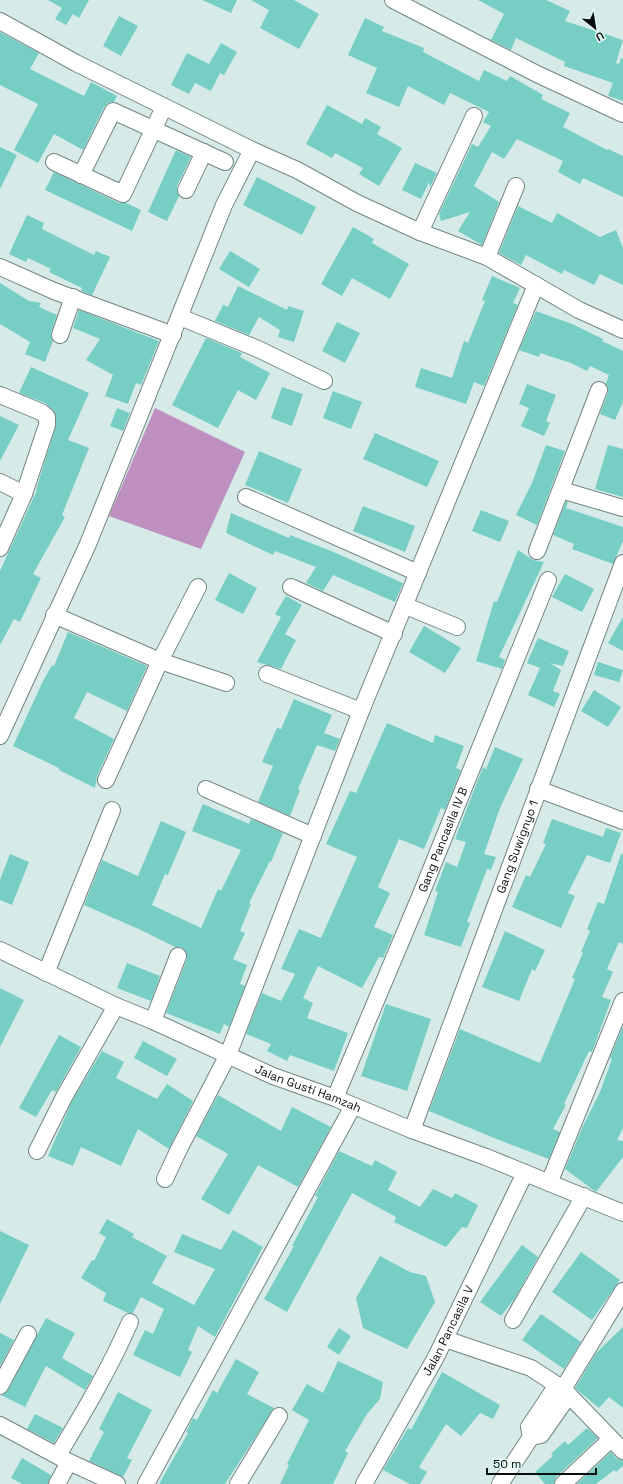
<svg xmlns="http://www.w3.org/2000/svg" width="623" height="1484" viewBox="0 0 623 1484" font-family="'Space Grotesk',sans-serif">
	<rect width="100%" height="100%" fill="#d6ebe8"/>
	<path fill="#be8fbf" d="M 155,408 L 245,452 L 201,549 L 109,516 Z"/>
	<path fill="#76cec5" d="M 48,0 L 89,0 L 79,18 L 73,14 L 66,25 L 55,19 L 62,8 Z
		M 202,0 L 237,0 L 231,13 Z
		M 251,0 L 294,0 L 319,14 L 299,49 L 260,28 L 269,10 Z
		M 478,0 L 546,0 L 570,11 L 565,21 L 623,40 L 616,63 L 619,64 L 621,58 L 623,59 L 623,101 L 608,96 L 613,83 L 564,66 L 565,62 L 516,38 L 511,50 L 491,40 L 504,14 Z
		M 119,16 L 138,26 L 121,56 L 103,46 Z
		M 365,18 L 384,27 L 382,31 L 424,48 L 423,52 L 479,81 L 484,70 L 507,81 L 510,76 L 543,95 L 541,99 L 570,113 L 563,127 L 607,150 L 608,149 L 623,156 L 623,197 L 583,178 L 580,184 L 558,172 L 563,161 L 517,139 L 504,159 L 492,152 L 474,186 L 499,202 L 482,245 L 458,231 L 470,212 L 441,221 L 439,214 L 472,144 L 478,147 L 491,126 L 483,122 L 489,112 L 450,93 L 444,105 L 408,86 L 399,107 L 366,93 L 377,68 L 348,55 Z
		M 0,32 L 39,53 L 30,69 L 84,96 L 91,82 L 117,96 L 114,102 L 108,103 L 104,107 L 83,150 L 54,134 L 38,163 L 14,150 L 38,104 L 0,85 Z
		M 221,43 L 237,52 L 224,75 L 220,73 L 211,91 L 195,83 L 189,94 L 171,85 L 187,53 L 209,64 Z
		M 327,105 L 362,124 L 365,118 L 381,127 L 377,134 L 402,148 L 379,186 L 359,174 L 363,168 L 335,153 L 332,158 L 306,144 Z
		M 0,147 L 17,155 L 0,189 Z
		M 176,150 L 191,157 L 177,186 L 177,191 L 179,196 L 167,221 L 148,212 Z
		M 415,163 L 437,173 L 430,187 L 429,182 L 421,199 L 402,190 Z
		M 54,172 L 119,203 L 126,203 L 141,210 L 132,231 L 45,190 Z
		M 257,177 L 316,207 L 302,235 L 243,205 Z
		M 518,206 L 552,223 L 557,213 L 600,237 L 616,230 L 623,248 L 623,285 L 600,274 L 594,285 L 564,270 L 562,274 L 526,255 L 521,265 L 499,253 Z
		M 27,215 L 44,223 L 42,229 L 94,255 L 96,251 L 110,257 L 92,295 L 81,291 L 82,288 L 49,272 L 51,269 L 28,258 L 26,262 L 9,254 Z
		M 353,227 L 374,239 L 372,243 L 409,264 L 390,299 L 352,278 L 342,296 L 321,284 Z
		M 230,251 L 260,269 L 249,287 L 219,269 Z
		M 492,276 L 520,288 L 513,303 L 518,305 L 484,386 L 474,382 L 466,404 L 415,387 L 421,368 L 452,378 L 464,341 L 468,343 L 476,323 L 485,301 L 482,300 Z
		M 0,283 L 29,301 L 41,303 L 39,307 L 57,315 L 51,332 L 53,341 L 45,362 L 25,354 L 30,342 L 0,324 Z
		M 238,286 L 287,310 L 288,306 L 304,311 L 294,342 L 278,337 L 280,330 L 259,317 L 249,335 L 215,321 L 223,305 L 228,307 Z
		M 79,310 L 159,341 L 141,385 L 136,383 L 128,404 L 105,396 L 113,375 L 86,360 L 100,339 L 73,328 Z
		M 536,311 L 572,324 L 603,339 L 602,341 L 623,351 L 623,402 L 615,420 L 600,414 L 608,393 L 608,388 L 606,383 L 609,375 L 590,366 L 587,371 L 571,363 L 540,353 L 539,357 L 519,350 Z
		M 337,322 L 360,333 L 345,363 L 322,351 Z
		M 206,338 L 242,353 L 240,357 L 270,373 L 256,400 L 238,390 L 218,428 L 172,405 Z
		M 31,367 L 89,393 L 68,440 L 89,448 L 62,515 L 65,517 L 33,574 L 41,578 L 20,622 L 14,619 L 0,645 L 0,571 L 37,490 L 36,490 L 56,425 L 56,415 L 53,410 L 45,403 L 19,393 Z
		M 527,384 L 556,395 L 546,421 L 550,423 L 544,436 L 521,426 L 529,408 L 519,404 Z
		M 282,387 L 303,394 L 292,426 L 271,418 Z
		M 333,391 L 362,402 L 351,429 L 323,418 Z
		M 117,408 L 130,413 L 123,431 L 110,426 Z
		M 0,416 L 19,425 L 0,461 Z
		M 375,433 L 439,461 L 427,487 L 363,459 Z
		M 546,445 L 565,451 L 537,525 L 516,515 L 532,483 Z
		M 608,445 L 623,449 L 623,497 L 595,489 Z
		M 259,451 L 302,469 L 288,503 L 245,485 Z
		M 566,501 L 568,502 L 566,508 L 623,527 L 623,541 L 613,564 L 572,549 L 574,544 L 553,535 Z
		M 363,506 L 415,526 L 405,552 L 353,531 Z
		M 481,510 L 509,521 L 500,542 L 472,531 Z
		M 231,513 L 289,538 L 290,535 L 336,553 L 403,583 L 395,602 L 333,575 L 323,591 L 306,583 L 316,567 L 275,551 L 273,555 L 226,533 Z
		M 518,550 L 533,560 L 544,562 L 499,657 L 505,660 L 502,669 L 476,661 L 494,601 L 497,602 Z
		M 229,573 L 257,588 L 243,614 L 215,600 Z
		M 565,574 L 594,589 L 582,612 L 552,597 Z
		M 286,596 L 302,605 L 285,634 L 296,640 L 281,669 L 257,662 L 281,617 L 275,614 Z
		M 623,617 L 623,651 L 608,643 Z
		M 424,626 L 461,648 L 445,673 L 409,652 Z
		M 68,632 L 147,666 L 127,711 L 87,692 L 74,718 L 114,739 L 97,776 L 95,788 L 59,770 L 59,768 L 13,746 L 43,681 L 52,665 L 54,666 Z
		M 538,638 L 569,651 L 563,666 L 550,663 L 561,670 L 553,691 L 560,694 L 554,707 L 528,695 L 540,668 L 527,663 Z
		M 598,662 L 623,670 L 619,682 L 594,675 Z
		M 594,690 L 621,707 L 608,727 L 581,711 Z
		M 294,699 L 332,715 L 324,733 L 340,739 L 335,751 L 317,745 L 298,789 L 300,790 L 290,816 L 258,802 L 273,766 L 262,762 L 277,728 L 281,729 Z
		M 387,723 L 433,743 L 435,735 L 464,746 L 456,768 L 461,770 L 445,810 L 441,808 L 424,849 L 399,839 L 378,887 L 390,893 L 374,927 L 393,935 L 383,958 L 379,957 L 362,988 L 318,966 L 303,998 L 313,1003 L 307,1018 L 348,1033 L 334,1071 L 290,1055 L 287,1061 L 267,1051 L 271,1044 L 246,1034 L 262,993 L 281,1001 L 295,974 L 281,969 L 299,929 L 321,938 L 357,857 L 326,844 L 350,791 L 356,793 Z
		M 495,747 L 523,759 L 500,808 L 484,854 L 496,857 L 491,870 L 487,869 L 467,922 L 470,923 L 461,947 L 424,935 L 438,892 L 435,891 L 446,862 L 457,867 L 466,842 L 455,839 L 483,767 L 486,769 Z
		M 203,804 L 249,824 L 251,819 L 283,833 L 271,862 L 270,861 L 249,903 L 251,904 L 240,931 L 245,933 L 233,959 L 247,965 L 240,984 L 245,986 L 229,1027 L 224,1024 L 220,1034 L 166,1013 L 187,959 L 185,950 L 181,947 L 175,947 L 143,931 L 84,905 L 102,860 L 138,876 L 161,821 L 186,832 L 168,875 L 165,874 L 152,905 L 201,928 L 218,889 L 221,891 L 241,850 L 192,831 Z
		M 552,819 L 603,837 L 606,828 L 621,833 L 610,863 L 587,855 L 568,893 L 575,896 L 561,928 L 512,907 L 526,875 L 530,877 L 546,844 L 543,843 Z
		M 10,854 L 29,862 L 12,905 L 0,900 L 0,880 Z
		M 621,854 L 623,854 L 623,944 L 619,942 L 607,969 L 613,972 L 602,997 L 611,1000 L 592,1052 L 589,1051 L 564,1104 L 566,1105 L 553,1129 L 560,1132 L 549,1159 L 499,1140 L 429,1111 L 460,1029 L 540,1063 L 575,979 L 572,978 L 583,953 L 581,952 L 590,931 L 587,929 L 598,902 L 604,904 Z
		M 505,931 L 545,950 L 535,971 L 532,969 L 519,1001 L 482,987 Z
		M 127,963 L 160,976 L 151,1001 L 117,988 Z
		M 0,988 L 24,1000 L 0,1047 Z
		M 386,1004 L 431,1019 L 407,1091 L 361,1076 Z
		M 623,1026 L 623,1128 L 617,1140 L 623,1141 L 623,1157 L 596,1192 L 565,1169 L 583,1126 L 600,1092 L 612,1059 L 610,1058 Z
		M 59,1035 L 81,1047 L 56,1092 L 52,1090 L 36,1117 L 19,1108 Z
		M 143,1041 L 177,1059 L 167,1076 L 134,1058 Z
		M 102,1051 L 124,1062 L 116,1078 L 157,1099 L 167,1084 L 193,1101 L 169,1149 L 138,1129 L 121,1166 L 81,1147 L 73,1166 L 48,1156 L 72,1101 Z
		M 218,1095 L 281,1131 L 292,1107 L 331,1127 L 298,1187 L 258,1165 L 229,1215 L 201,1199 L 228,1154 L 196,1136 Z
		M 339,1151 L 372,1166 L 375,1160 L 397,1172 L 388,1190 L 420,1207 L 433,1189 L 452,1198 L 455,1193 L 478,1205 L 467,1228 L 462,1227 L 446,1247 L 394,1222 L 396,1217 L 352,1193 L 287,1312 L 264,1299 L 294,1246 L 292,1246 L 318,1197 L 315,1196 Z
		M 107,1219 L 134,1234 L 132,1237 L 167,1256 L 152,1283 L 194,1305 L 215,1269 L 174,1252 L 182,1234 L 221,1250 L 233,1230 L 263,1247 L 215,1337 L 198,1326 L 188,1350 L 192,1352 L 180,1377 L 133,1355 L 145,1330 L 153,1334 L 164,1309 L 141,1297 L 133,1313 L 128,1313 L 103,1301 L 106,1293 L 81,1278 L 92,1260 L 94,1261 L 106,1237 L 99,1233 Z
		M 0,1231 L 29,1245 L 0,1304 Z
		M 522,1245 L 538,1257 L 515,1298 L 501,1316 L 480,1302 Z
		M 581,1252 L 620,1280 L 592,1320 L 552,1292 Z
		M 380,1256 L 410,1272 L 426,1276 L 435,1302 L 407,1349 L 363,1328 L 356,1298 Z
		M 541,1314 L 581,1342 L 564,1369 L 522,1340 Z
		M 46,1318 L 75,1333 L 62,1358 L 93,1376 L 85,1390 L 46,1366 L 25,1407 L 1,1395 L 8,1390 Z
		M 623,1327 L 623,1408 L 609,1397 L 599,1408 L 575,1388 L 596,1353 Z
		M 339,1328 L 351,1336 L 339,1355 L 327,1347 Z
		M 0,1333 L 14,1340 L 0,1366 Z
		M 236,1359 L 259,1372 L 247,1394 L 274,1408 L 225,1484 L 159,1484 L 188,1433 L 186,1432 L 193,1418 L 197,1420 L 213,1390 L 217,1393 Z
		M 338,1361 L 383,1382 L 380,1399 L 367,1414 L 345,1451 L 348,1453 L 333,1484 L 280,1484 L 289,1465 L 287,1464 L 309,1420 L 292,1410 L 307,1384 L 323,1393 Z
		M 442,1372 L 500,1405 L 493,1419 L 480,1413 L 461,1436 L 446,1424 L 419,1467 L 427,1472 L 420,1484 L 410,1484 L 383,1470 L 408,1428 L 411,1430 Z
		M 118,1392 L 152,1410 L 127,1458 L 132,1460 L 123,1477 L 89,1461 L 104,1432 L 99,1429 Z
		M 35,1414 L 63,1428 L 54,1443 L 27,1429 Z
		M 587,1428 L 598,1438 L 556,1477 L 554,1484 L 545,1484 L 535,1472 L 553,1456 L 551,1454 L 565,1441 L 568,1445 Z
		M 611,1452 L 616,1458 L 623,1460 L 623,1466 L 616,1472 L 614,1470 L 596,1484 L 577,1484 Z
		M 22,1458 L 51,1475 L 48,1484 L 22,1484 L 11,1478 Z"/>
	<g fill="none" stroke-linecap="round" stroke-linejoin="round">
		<defs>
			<g id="minor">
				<path d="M 393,0 L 537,74 L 623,114"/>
				<path d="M 0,21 L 76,63 L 252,150"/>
				<path d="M 54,162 L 123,194 L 164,107"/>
				<path d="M 81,175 L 113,111 L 225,162"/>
				<path d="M 186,190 L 204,152"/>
				<path d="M 420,232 L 474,116"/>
				<path d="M 487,257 L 516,186"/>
				<path d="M 0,267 L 54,291 L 173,335"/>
				<path d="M 180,317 L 258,349 L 324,381"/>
				<path d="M 60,335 L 73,297"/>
				<path d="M 0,395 L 41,412 L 47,417 L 47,425 L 24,494 L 0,548"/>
				<path d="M 0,482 L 24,494"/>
				<path d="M 561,490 L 623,508"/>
				<path d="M 246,497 L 418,573"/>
				<path d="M 537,551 L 599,390"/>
				<path d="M 291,587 L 394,634"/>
				<path d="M 406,606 L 457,627"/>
				<path d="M 54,615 L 160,661 L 198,587"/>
				<path d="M 267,674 L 361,711"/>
				<path d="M 0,736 L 88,544 L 224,205 L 252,150 L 297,170 L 357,203 L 420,232 L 487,257 L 579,310 L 623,330"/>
				<path d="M 106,780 L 160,661 L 226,683"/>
				<path d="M 206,789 L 313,836"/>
				<path d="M 538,789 L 623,821"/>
				<path id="s1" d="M 0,950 L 116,1006 L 153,1021 L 273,1076 L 335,1098 L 412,1130 L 486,1157 L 623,1213"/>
				<path d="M 46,973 L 112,810"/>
				<path d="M 153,1021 L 178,956"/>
				<path id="s2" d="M 335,1098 L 421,894 L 548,580"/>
				<path id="s3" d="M 412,1130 L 623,563"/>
				<path d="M 37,1151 L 64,1097 L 116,1006"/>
				<path d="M 165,1179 L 179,1149 L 228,1055 L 361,711 L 536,285"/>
				<path d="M 549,1183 L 623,1001"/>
				<path d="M 513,1320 L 584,1196"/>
				<path d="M 445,1339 L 531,1368 L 563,1389 L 623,1451"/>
				<path d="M 0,1386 L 28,1334"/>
				<path d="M 563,1389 L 623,1291"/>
				<path d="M 0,1425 L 69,1462 L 117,1484"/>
				<path d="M 531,1437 L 541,1435 L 569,1395"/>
				<path d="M 58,1455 C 84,1412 110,1368 130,1322"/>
				<path d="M 57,1484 L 69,1462"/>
				<path d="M 146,1484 L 353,1106"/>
				<path d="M 238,1484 L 279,1416"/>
				<path id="s4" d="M 364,1484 L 436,1357 L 525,1173"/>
				<path d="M 500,1484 L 531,1437 L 529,1427 L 557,1385"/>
				<path d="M 563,1484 L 611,1439"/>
			</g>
		</defs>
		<use href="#minor" stroke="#728582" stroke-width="18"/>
		<use href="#minor" stroke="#fff" stroke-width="16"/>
	</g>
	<g text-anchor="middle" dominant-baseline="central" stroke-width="3" stroke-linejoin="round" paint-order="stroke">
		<g font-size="12" fill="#070e0d" stroke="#e3f8f5">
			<text stroke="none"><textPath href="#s2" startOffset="280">Gang Pancasila IV B</textPath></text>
			<text stroke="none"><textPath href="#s3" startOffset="302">Gang Suwignyo 1</textPath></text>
			<text stroke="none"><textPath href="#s1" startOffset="338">Jalan Gusti Hamzah</textPath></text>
			<text stroke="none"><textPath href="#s4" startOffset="175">Jalan Pancasila V</textPath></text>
		</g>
	</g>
	<g transform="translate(595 28) rotate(150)" stroke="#e3f8f5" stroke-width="3" paint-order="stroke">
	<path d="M0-3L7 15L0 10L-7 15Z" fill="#070e0d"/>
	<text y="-6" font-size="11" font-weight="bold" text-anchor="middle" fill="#070e0d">U</text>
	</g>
	<path d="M487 1468v6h109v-6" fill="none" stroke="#070e0d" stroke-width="2"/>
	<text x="493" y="1468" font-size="12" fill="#070e0d" stroke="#e3f8f5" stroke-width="3" paint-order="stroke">50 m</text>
</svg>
